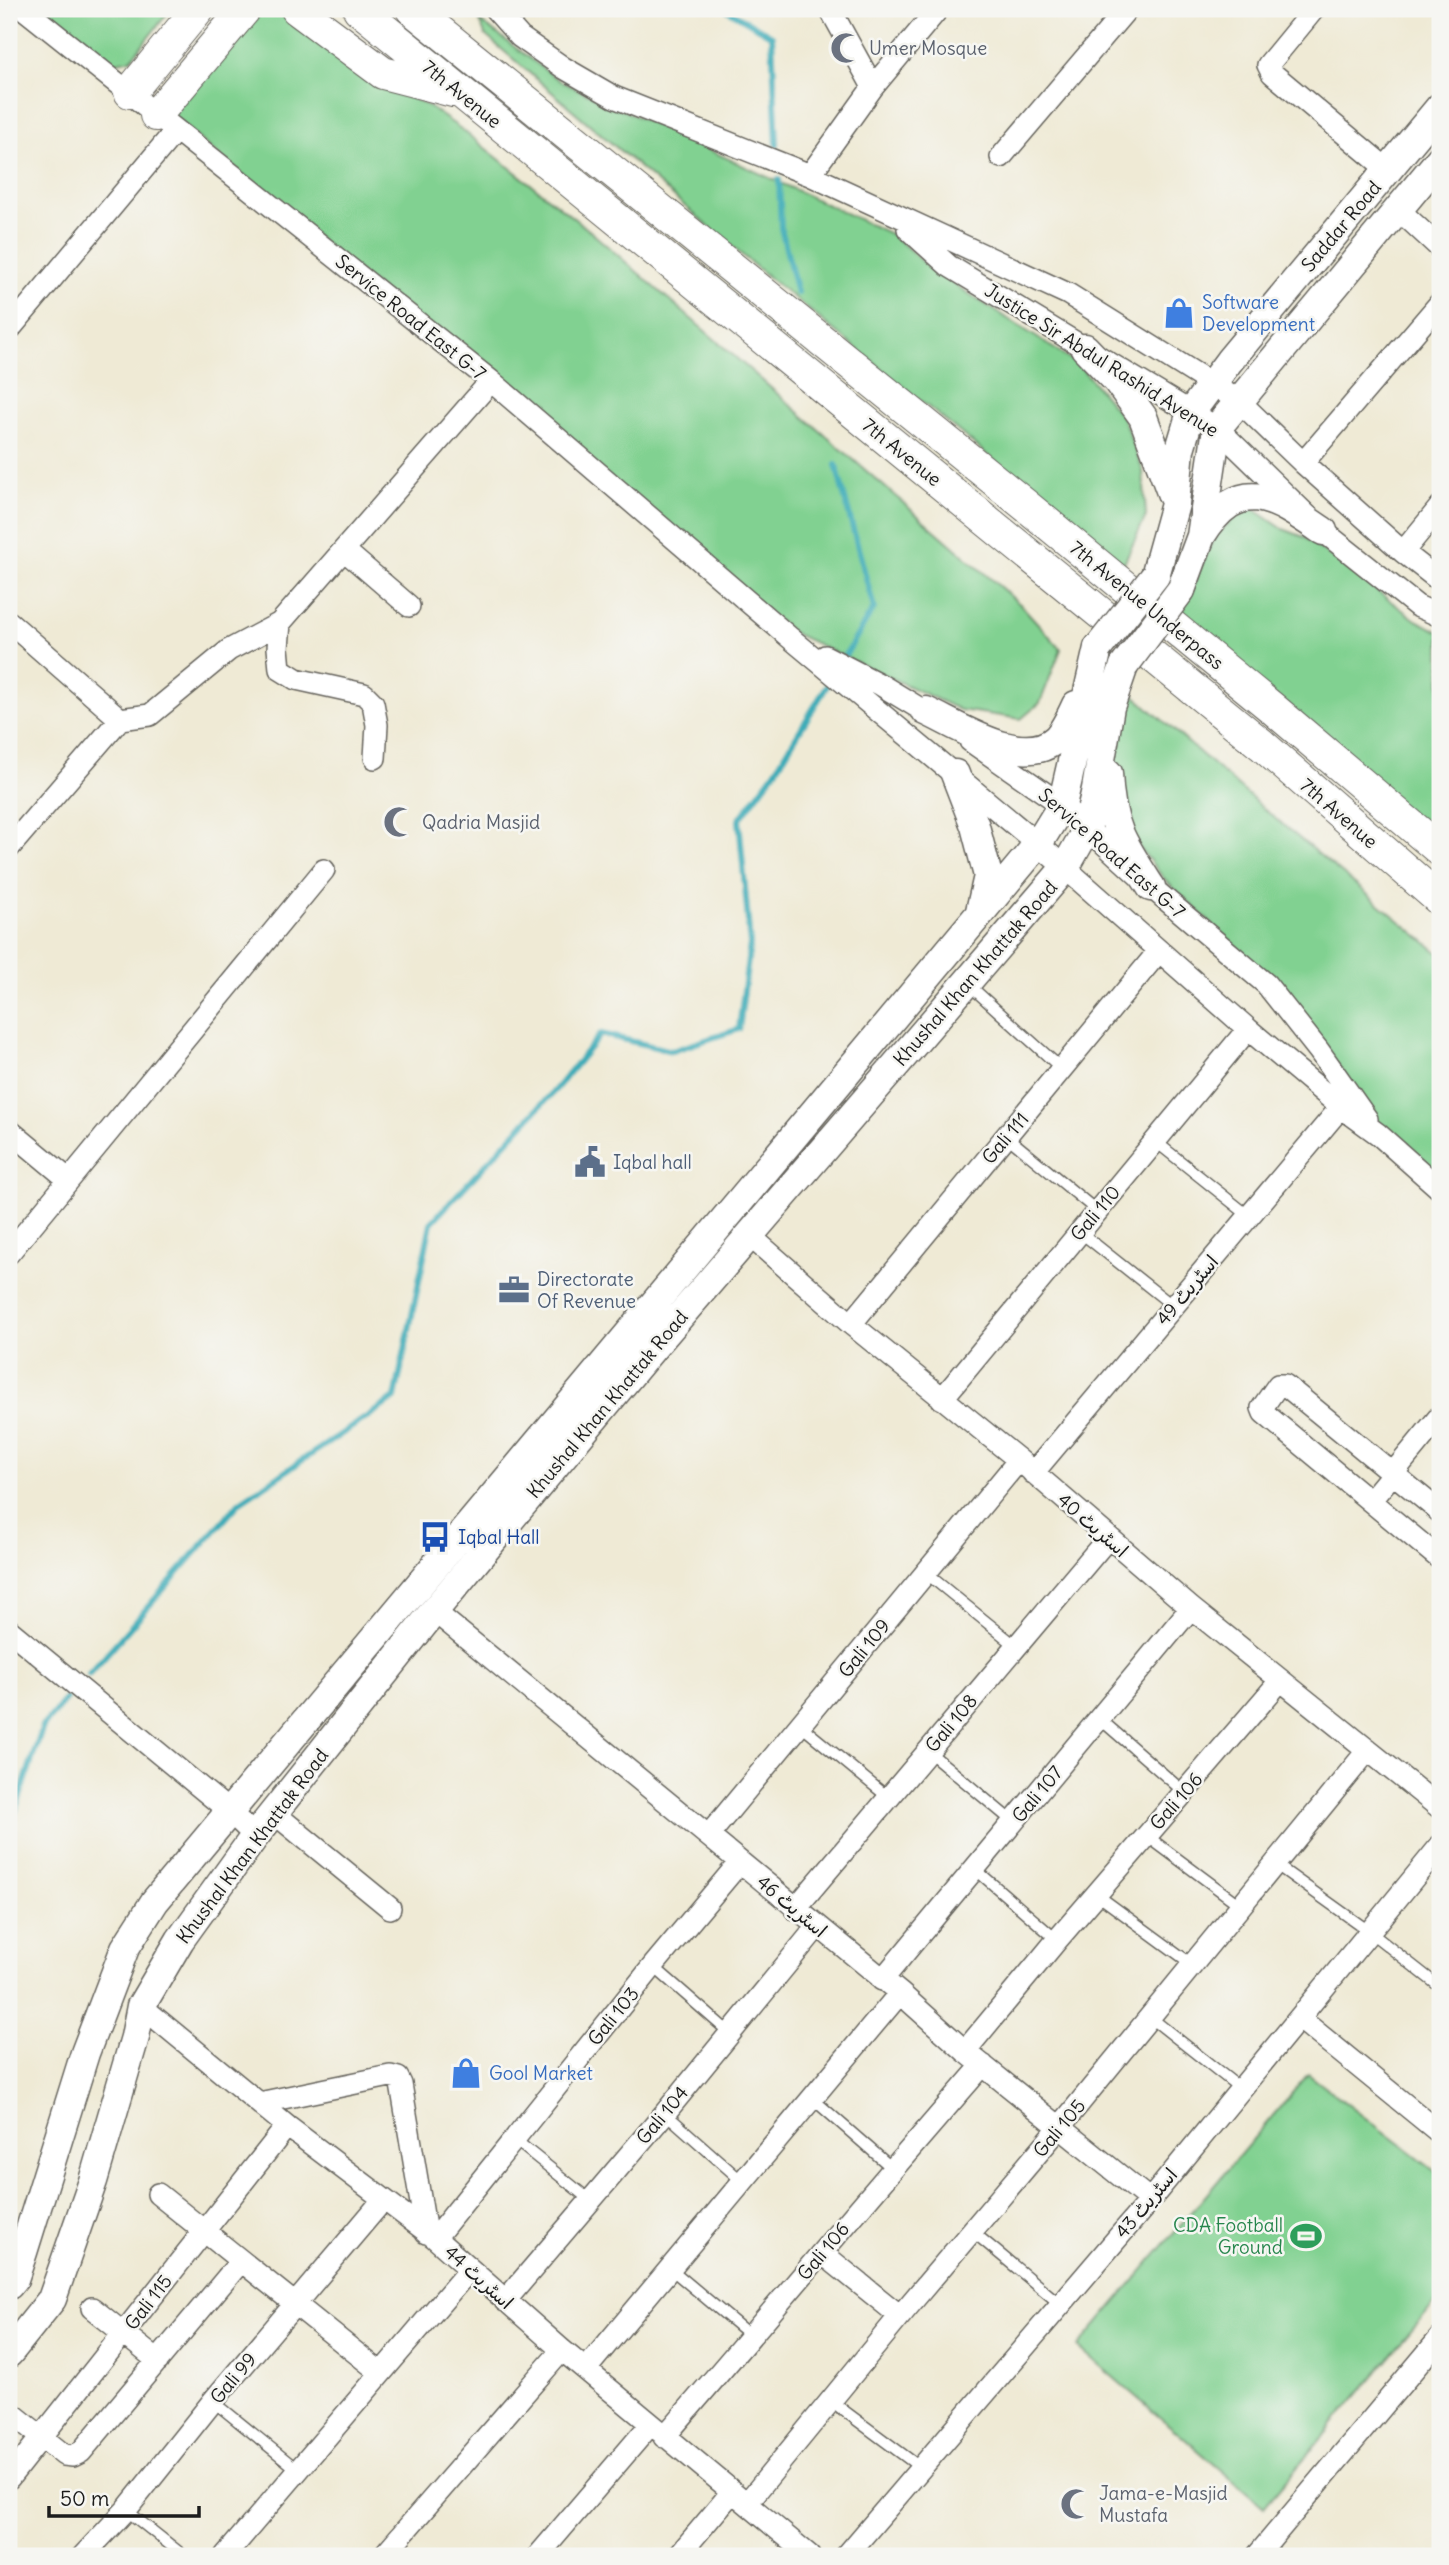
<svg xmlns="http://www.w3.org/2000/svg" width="1449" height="2565" viewBox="0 0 1449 2565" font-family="Delius,'Playpen Sans Arabic',sans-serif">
	<rect width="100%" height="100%" fill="#f6f6f2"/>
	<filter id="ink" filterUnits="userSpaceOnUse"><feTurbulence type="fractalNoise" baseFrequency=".0143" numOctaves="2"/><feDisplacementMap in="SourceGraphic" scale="14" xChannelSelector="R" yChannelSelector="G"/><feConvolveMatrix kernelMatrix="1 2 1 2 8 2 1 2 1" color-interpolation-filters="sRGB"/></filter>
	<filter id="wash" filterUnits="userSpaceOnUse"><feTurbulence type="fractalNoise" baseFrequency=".00686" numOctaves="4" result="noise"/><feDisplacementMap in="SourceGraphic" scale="28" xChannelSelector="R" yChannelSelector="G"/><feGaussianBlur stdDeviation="1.57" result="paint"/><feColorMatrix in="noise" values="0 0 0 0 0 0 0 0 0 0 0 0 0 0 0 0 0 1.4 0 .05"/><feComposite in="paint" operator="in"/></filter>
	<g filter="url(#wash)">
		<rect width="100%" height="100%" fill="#efead5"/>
		<path fill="#81d191" stroke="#4e7656" stroke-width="2" d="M 47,9 L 171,9 L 131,59 L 114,63 Z
			M 270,9 L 278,9 L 292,24 L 355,70 L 428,106 L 461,129 L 590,231 L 1022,606 L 1061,649 L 1040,703 L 1021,719 L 960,710 L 793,633 L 169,114 L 257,14 Z
			M 480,21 L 560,81 L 893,235 L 932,270 L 1078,364 L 1123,418 L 1143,471 L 1146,516 L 1123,565 L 756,267 L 485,35 Z
			M 1248,505 L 1283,529 L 1304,537 L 1416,620 L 1440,632 L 1440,841 L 1177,622 L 1214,537 Z
			M 1128,690 L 1271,815 L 1440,954 L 1440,1178 L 1385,1131 L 1332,1057 L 1261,970 L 1166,881 L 1126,831 L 1113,762 Z
			M 1308,2074 L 1440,2175 L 1440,2297 L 1264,2507 L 1078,2347 Z"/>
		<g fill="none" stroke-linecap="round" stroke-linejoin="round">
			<path stroke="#3cacb8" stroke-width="6" d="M 726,9 L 772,36 L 777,145
				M 779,180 L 781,228 L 797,293
				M 836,465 L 874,608 L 846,654
				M 89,1674 L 240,1502 L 395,1398 L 431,1223 L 555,1090 L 601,1034 L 672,1051 L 739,1029 L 750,944 L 739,820 L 776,770 L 828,684
				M 9,1830 L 43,1726 L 66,1699"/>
		</g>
	</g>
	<g filter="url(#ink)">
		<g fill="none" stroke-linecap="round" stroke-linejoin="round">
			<defs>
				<path id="lane" d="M 968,984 L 1062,1069
					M 1006,1136 L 1097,1211
					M 1155,1141 L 1249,1216
					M 1080,1232 L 1173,1306
					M 926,1573 L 1016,1646
					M 1100,1719 L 1184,1792
					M 800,1725 L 889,1798
					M 928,1751 L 1013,1822
					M 1147,1836 L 1241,1906
					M 1275,1864 L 1370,1932 L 1440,1987
					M 974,1868 L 1057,1940
					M 1096,1894 L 1193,1965
					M 653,1966 L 731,2034
					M 1150,2017 L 1241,2089
					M 813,2099 L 892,2168
					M 665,2113 L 744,2183
					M 514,2139 L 591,2201
					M 972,2231 L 1060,2304
					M 671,2269 L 752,2337
					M 213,2401 L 298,2470
					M 831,2401 L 921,2468
					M 126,2510 L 184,2556"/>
				<path id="street" d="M 24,9 L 491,381 L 789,637 L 1038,844 L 1248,1029 L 1341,1107 L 1378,1134 L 1440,1189
					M 495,9 L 520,37 L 564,68 L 614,97 L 810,175 L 1068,294 L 1239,401 L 1303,463 L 1403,552 L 1440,581
					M 830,9 L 873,87
					M 1314,9 L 1268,65 L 1272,73 L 1388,170
					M 1001,157 L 1127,9
					M 810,175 L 873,87 L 938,9
					M 1399,210 L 1440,248
					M 908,229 L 949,266 L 1217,428 L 1323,531 L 1417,606 L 1440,616
					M 9,330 L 176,130
					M 1303,463 L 1440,303
					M 344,550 L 409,606
					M 1403,552 L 1440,507
					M 9,622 L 120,719
					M 280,623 L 278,648 L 280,669 L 296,679 L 364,694 L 373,703 L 377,725 L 375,758
					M 825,656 L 881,685 L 937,719
					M 970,741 L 1062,805 L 1151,887 L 1266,984 L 1319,1051 L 1367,1119
					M 9,848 L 120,719 L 150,715 L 229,650 L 280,623 L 491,381
					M 9,1130 L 69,1180
					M 750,1236 L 851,1324 L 1019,1460 L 1191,1608 L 1440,1808
					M 9,1253 L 324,870
					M 851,1324 L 1159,951
					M 942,1399 L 1248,1029
					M 1033,1473 L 1341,1107
					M 1370,1501 L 1440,1416
					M 1440,1512 L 1285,1385 L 1278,1385 L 1262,1408 L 1264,1413 L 1440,1559
					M 434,1611 L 900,1993 L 965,2051 L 1150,2200
					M 9,1630 L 229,1811 L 255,1836
					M 274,1813 L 390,1908
					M 709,1835 L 1019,1460
					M 795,1909 L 1108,1538
					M 882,1980 L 1191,1608
					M 141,2006 L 287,2126 L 435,2238 L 562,2350 L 810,2556
					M 1299,2018 L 1440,2133
					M 965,2051 L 1057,1940 L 1280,1681
					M 259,2103 L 390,2076 L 398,2078 L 401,2084 L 426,2233
					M 158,2194 L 381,2373
					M 435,2238 L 653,1966 L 740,1862
					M 822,2253 L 900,2316
					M 505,2301 L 665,2113 L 817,1927
					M 92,2308 L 158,2361
					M 586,2369 L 900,1993
					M 9,2411 L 64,2455 L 73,2456 L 81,2452 L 241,2261
					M 664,2437 C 771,2314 875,2188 983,2065
					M 9,2478 L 287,2126
					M 747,2503 L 900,2316 L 1059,2128 L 1368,1750
					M 83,2556 L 126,2510 L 213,2401 L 383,2200
					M 225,2556 L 469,2270
					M 383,2556 L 562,2350
					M 538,2556 L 650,2425
					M 678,2556 L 732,2492
					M 846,2556 L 1150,2200 L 1440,1846
					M 1257,2556 L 1440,2338"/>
				<path id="secondary" d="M 1085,348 L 1117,381 L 1143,417 L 1172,495
					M 1201,536 C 1240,473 1274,498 1323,531
					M 1155,576 L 1175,504 L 1180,449 L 1191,412 L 1229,361 L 1440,107
					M 1181,590 L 1201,536 L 1217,428 L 1440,159
					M 926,711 C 959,726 1024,770 1057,738 C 1065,729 1071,716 1076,705
					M 1108,773 C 1110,826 1123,844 1151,887
					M 955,774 L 975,826 L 988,876 L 980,911
					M 9,2285 L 14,2279 L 23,2252 L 85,2053 L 125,1948 L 155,1901 L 1038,844 L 1062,805 L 1098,648
					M 9,2353 L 52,2299 L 93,2181 L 135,2037 L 141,2006 L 180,1940 L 255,1836 L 434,1611 L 651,1350 L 1065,868 L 1087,829 L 1096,789 L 1110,707 L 1124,666"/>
				<path id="primary" d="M 297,9 L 383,73 L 453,91
					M 359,9 L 1262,745 L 1440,900
					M 412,9 L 1024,504 L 1271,707 L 1440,850
					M 130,92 L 198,9
					M 156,115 L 245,9"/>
			</defs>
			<use href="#lane" stroke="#66645d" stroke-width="13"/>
			<use href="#street" stroke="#66645d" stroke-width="24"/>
			<use href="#secondary" stroke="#66645d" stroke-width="31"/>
			<use href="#primary" stroke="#66645d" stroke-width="34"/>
			<use href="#lane" stroke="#fff" stroke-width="10"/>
			<use href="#street" stroke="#fff" stroke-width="21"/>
			<use href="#secondary" stroke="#fff" stroke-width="28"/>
			<use href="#primary" stroke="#fff" stroke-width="32"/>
			<defs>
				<path id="secondary-bridge" d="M 1098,648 L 1155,576
					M 1124,666 L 1181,590"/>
			</defs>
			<use href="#secondary-bridge" stroke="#66645d" stroke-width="31" stroke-linecap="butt"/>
			<use href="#secondary-bridge" stroke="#fff" stroke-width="28"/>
		</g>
	</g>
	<defs>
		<symbol id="mosque-bare" viewBox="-9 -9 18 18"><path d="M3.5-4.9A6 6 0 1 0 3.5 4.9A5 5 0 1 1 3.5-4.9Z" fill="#6b7280" stroke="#f6f6f2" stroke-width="2.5" paint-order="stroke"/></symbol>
		<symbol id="shop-bare" viewBox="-9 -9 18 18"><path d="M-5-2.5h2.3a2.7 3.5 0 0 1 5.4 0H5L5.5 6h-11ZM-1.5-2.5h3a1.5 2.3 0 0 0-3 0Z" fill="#3f7fe0" stroke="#f6f6f2" stroke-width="2.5" paint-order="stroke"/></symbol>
		<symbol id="civic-bare" viewBox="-9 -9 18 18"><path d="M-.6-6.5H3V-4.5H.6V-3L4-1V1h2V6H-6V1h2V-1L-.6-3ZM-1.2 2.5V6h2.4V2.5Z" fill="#5c6f8a" stroke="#f6f6f2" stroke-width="2.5" paint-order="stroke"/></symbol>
		<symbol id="office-bare" viewBox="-9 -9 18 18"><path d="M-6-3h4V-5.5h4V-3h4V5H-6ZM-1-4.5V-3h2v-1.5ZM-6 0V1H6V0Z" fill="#5c6f8a" stroke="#f6f6f2" stroke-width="2.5" paint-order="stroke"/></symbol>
		<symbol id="bus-bare" viewBox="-9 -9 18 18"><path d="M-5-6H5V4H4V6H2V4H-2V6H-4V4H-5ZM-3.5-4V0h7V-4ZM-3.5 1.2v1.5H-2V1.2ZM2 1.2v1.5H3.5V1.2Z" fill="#1a4fb4" stroke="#f6f6f2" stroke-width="2.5" paint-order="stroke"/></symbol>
		<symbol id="stadium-bare" viewBox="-9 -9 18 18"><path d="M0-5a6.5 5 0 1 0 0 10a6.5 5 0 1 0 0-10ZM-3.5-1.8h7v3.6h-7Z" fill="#2e9e5b" stroke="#f6f6f2" stroke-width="2.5" paint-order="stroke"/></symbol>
	</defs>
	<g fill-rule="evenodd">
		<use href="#mosque-bare" x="824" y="26" width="44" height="44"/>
		<use href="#shop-bare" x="1157" y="291" width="44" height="44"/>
		<use href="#mosque-bare" x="377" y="800" width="44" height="44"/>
		<use href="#civic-bare" x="568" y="1140" width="44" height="44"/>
		<use href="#office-bare" x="492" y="1268" width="44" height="44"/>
		<use href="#bus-bare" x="413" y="1515" width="44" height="44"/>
		<use href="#shop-bare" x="444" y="2051" width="44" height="44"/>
		<use href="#stadium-bare" x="1284" y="2214" width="44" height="44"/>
		<use href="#mosque-bare" x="1054" y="2482" width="44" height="44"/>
	</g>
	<g text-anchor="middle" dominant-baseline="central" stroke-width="5" stroke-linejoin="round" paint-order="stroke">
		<g font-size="19" fill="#5b616d" stroke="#f6f6f2" text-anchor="start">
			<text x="869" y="48">Umer Mosque</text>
			<text x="422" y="822">Qadria Masjid</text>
			<text x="1099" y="2493">Jama-e-Masjid<tspan x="1099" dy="22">Mustafa</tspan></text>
		</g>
		<g font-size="19" fill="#1c1c1c" stroke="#f6f6f2">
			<text transform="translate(462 94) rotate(39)">7th Avenue</text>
			<text transform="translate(1341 226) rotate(-50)">Saddar Road</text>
			<text transform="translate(411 317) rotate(39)">Service Road East G-7</text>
			<text transform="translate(1102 360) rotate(32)">Justice Sir Abdul Rashid Avenue</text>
			<text transform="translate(902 452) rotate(39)">7th Avenue</text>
			<text transform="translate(1147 605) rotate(39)">7th Avenue Underpass</text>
			<text transform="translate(1339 813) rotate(41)">7th Avenue</text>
			<text transform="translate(1112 853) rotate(41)">Service Road East G-7</text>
			<text transform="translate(975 973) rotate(-49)">Khushal Khan Khattak Road</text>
			<text transform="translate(1005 1138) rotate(-50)">Gali 111</text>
			<text transform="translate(1095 1213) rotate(-50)">Gali 110</text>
			<text transform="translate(1187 1290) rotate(-50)">اسٹریٹ 49</text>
			<text transform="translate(607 1404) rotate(-50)">Khushal Khan Khattak Road</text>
			<text transform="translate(1093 1525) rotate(41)">اسٹریٹ 40</text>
			<text transform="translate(864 1648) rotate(-51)">Gali 109</text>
			<text transform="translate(951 1723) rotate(-50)">Gali 108</text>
			<text transform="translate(1037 1794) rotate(-50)">Gali 107</text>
			<text transform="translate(1176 1801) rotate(-49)">Gali 106</text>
			<text transform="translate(252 1846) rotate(-53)">Khushal Khan Khattak Road</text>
			<text transform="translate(792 1906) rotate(40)">اسٹریٹ 46</text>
			<text transform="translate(613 2016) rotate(-51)">Gali 103</text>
			<text transform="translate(662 2115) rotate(-50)">Gali 104</text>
			<text transform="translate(1059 2128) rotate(-50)">Gali 105</text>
			<text transform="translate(1146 2203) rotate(-50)">اسٹریٹ 43</text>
			<text transform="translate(823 2251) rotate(-50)">Gali 106</text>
			<text transform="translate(479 2277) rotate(42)">اسٹریٹ 44</text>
			<text transform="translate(148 2302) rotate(-52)">Gali 115</text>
			<text transform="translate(233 2378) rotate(-50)">Gali 99</text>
		</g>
		<g font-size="19" fill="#366cbe" stroke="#f6f6f2" text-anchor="start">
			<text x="1202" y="302">Software<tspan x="1202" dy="22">Development</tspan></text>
			<text x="489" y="2073">Gool Market</text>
		</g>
		<g font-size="19" fill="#4e5e75" stroke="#f6f6f2" text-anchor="start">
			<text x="613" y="1162">Iqbal hall</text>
			<text x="537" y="1279">Directorate<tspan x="537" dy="22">Of Revenue</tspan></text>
		</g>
		<g font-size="19" fill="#164399" stroke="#f6f6f2" text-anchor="start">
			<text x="458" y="1537">Iqbal Hall</text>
		</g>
		<g font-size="19" fill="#27864d" stroke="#f6f6f2" text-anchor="end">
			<text x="1283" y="2225">CDA Football<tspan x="1283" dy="22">Ground</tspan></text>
		</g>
	</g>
	<rect width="1449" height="2565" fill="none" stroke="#f6f6f2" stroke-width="35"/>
	<path d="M49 2506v10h150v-10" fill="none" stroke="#1c1c1c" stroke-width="3.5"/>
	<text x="60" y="2506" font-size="21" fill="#1c1c1c" stroke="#f6f6f2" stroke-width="5" paint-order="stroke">50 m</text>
</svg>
